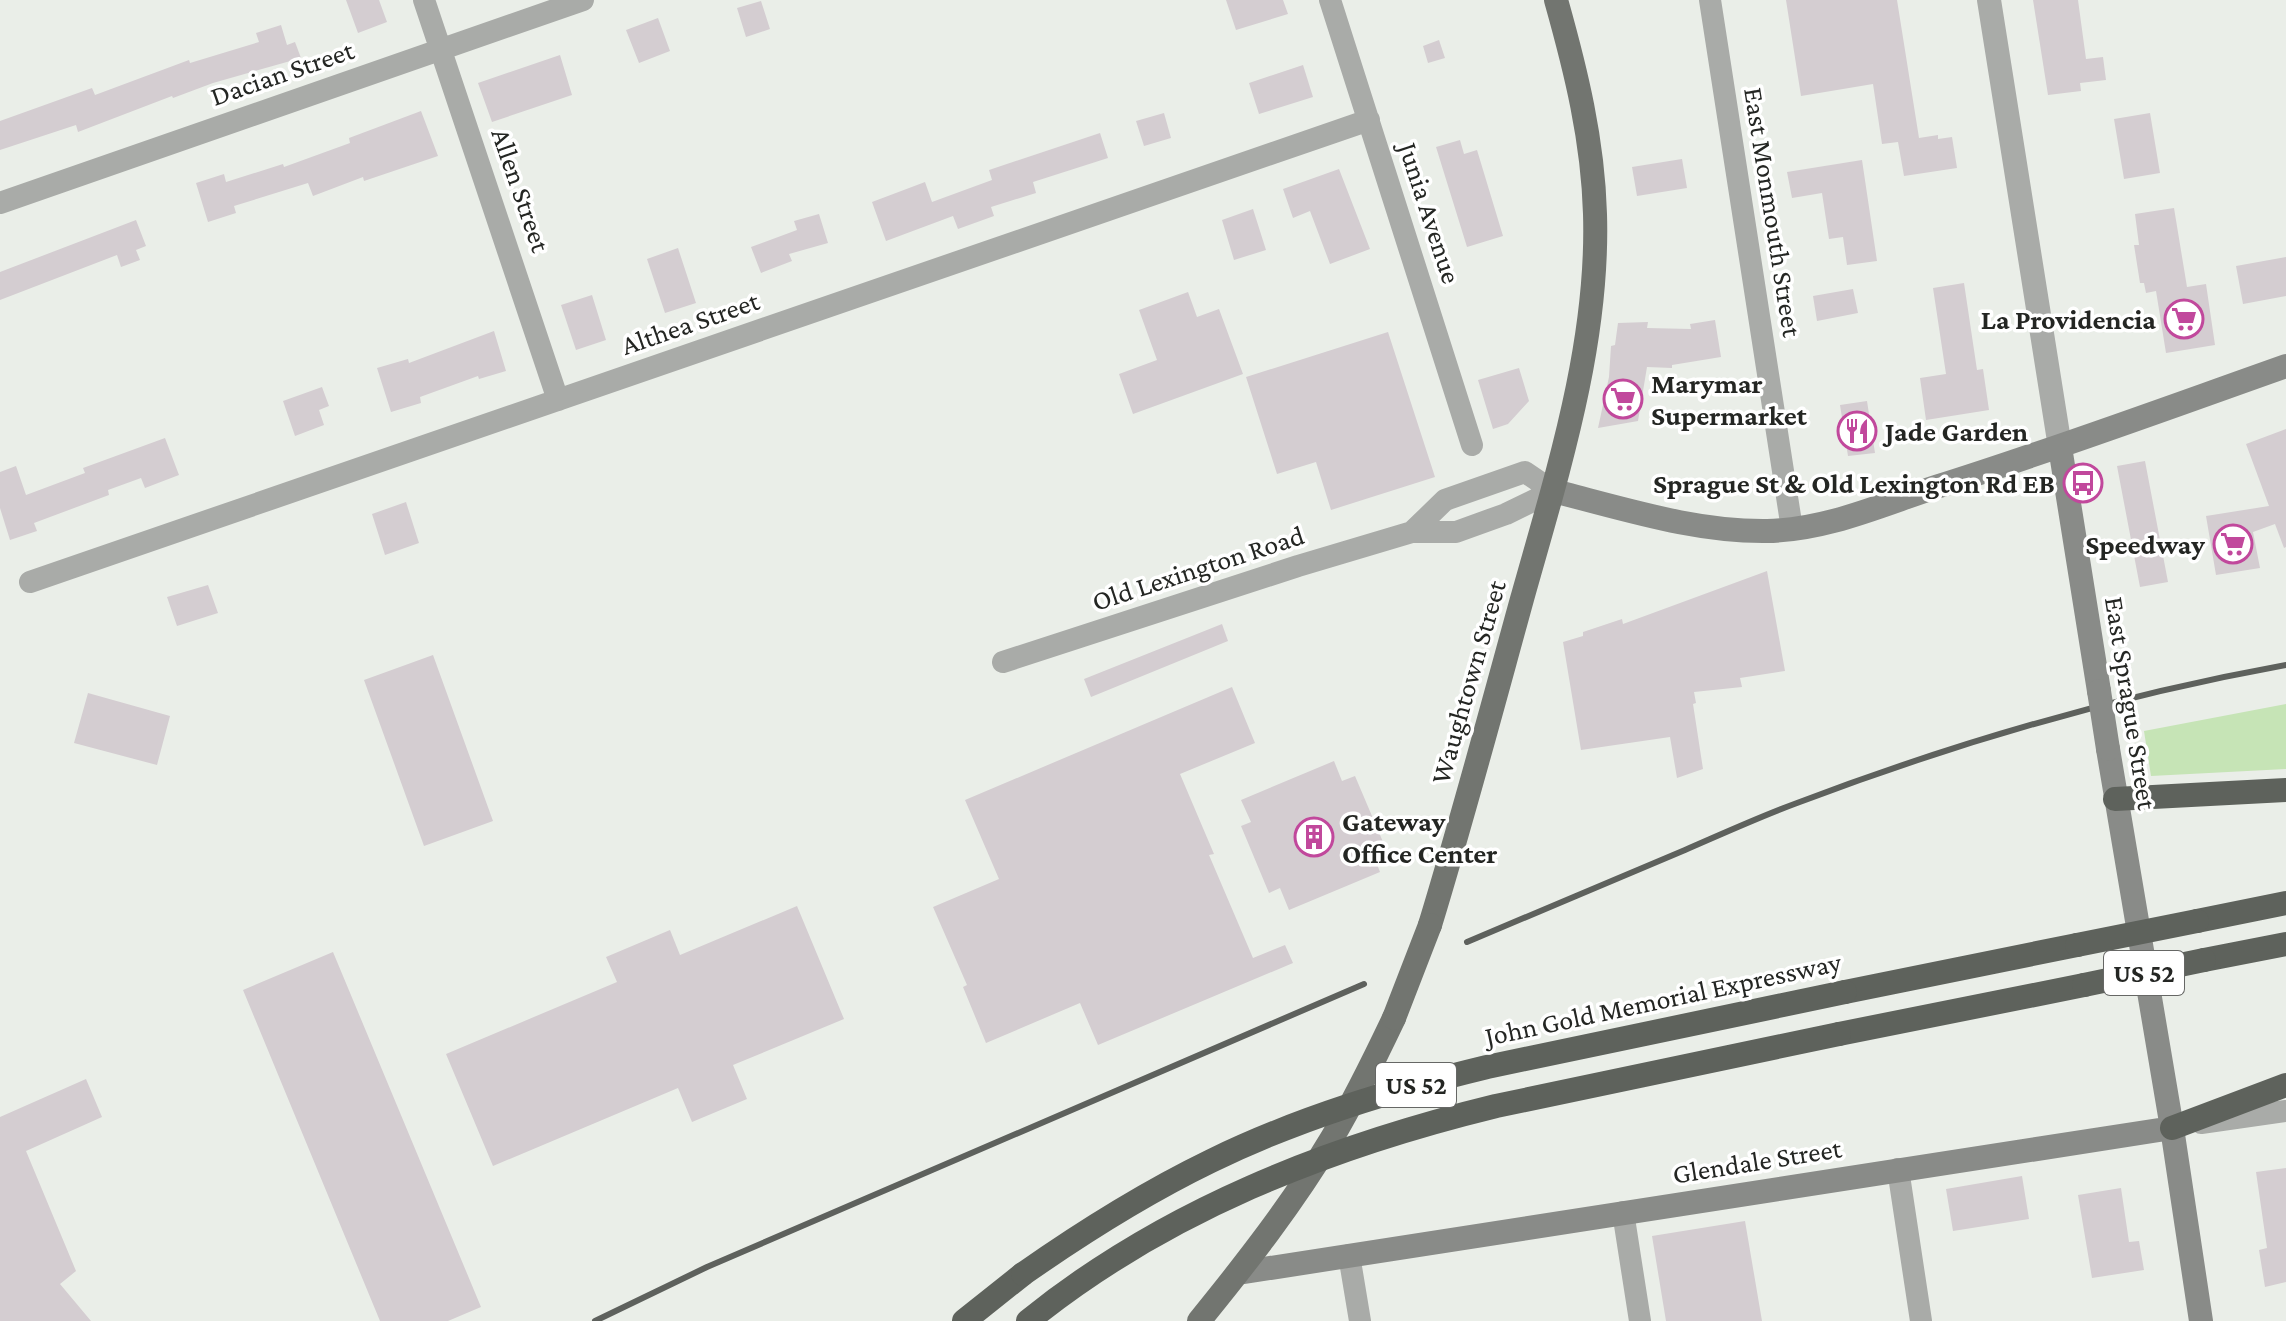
<svg xmlns="http://www.w3.org/2000/svg" width="2286" height="1321" viewBox="0 0 2286 1321" font-family="'Crimson Pro',serif">
	<rect width="100%" height="100%" fill="#eaeee8"/>
	<path fill="#c6e4b6" d="M 2286,704 L 2286,769 L 2151,776 L 2144,731 Z"/>
	<path fill="#d4cdd1" d="M 346,0 L 379,0 L 387,22 L 358,33 Z
		M 1226,0 L 1283,0 L 1288,14 L 1236,30 Z
		M 1786,0 L 1897,0 L 1919,138 L 1938,135 L 1938,139 L 1952,137 L 1957,168 L 1904,176 L 1898,142 L 1882,144 L 1873,84 L 1801,96 Z
		M 2033,0 L 2078,0 L 2086,59 L 2103,57 L 2106,80 L 2080,83 L 2081,91 L 2048,95 Z
		M 761,1 L 770,29 L 746,37 L 737,8 Z
		M 658,18 L 670,51 L 639,63 L 626,30 Z
		M 281,25 L 287,45 L 295,42 L 301,58 L 213,83 L 173,98 L 172,96 L 78,132 L 76,125 L 0,150 L 0,121 L 92,88 L 95,95 L 189,60 L 190,63 L 259,42 L 256,33 Z
		M 1439,40 L 1445,58 L 1428,63 L 1423,46 Z
		M 560,55 L 572,95 L 492,122 L 478,83 Z
		M 1303,65 L 1313,97 L 1259,114 L 1249,83 Z
		M 421,111 L 438,156 L 364,181 L 363,177 L 313,196 L 308,183 L 234,206 L 236,213 L 208,222 L 196,183 L 224,174 L 226,182 L 283,164 L 284,167 L 350,143 L 349,138 Z
		M 1164,113 L 1171,138 L 1144,146 L 1136,121 Z
		M 2150,113 L 2160,173 L 2124,179 L 2114,119 Z
		M 1100,133 L 1108,158 L 1033,182 L 1036,193 L 991,207 L 994,216 L 958,229 L 953,216 L 886,241 L 872,202 L 925,182 L 932,202 L 992,180 L 989,170 Z
		M 1460,140 L 1464,154 L 1477,150 L 1503,236 L 1467,247 L 1436,147 Z
		M 1682,159 L 1687,188 L 1637,196 L 1632,167 Z
		M 1862,160 L 1877,261 L 1847,265 L 1843,237 L 1829,239 L 1822,193 L 1792,198 L 1787,172 Z
		M 1339,169 L 1370,249 L 1330,264 L 1310,211 L 1293,218 L 1283,189 Z
		M 2174,208 L 2187,287 L 2206,284 L 2215,345 L 2166,353 L 2156,291 L 2146,293 L 2144,283 L 2140,283 L 2134,245 L 2139,245 L 2135,214 Z
		M 1253,209 L 1266,250 L 1234,260 L 1222,220 Z
		M 819,214 L 828,243 L 789,254 L 792,261 L 761,273 L 751,247 L 797,230 L 794,221 Z
		M 136,220 L 146,246 L 136,250 L 140,260 L 121,267 L 117,255 L 0,300 L 0,272 Z
		M 678,248 L 696,303 L 665,313 L 647,259 Z
		M 2286,257 L 2286,296 L 2243,304 L 2236,266 Z
		M 1964,283 L 1977,370 L 1983,369 L 1989,410 L 1926,420 L 1920,378 L 1946,374 L 1933,288 Z
		M 1853,289 L 1858,313 L 1817,321 L 1813,296 Z
		M 1188,292 L 1197,317 L 1219,309 L 1243,374 L 1133,414 L 1119,374 L 1157,360 L 1139,310 Z
		M 592,295 L 606,340 L 576,350 L 561,305 Z
		M 1715,320 L 1721,357 L 1672,365 L 1672,368 L 1647,367 L 1638,421 L 1598,428 L 1609,377 L 1611,346 L 1615,345 L 1618,323 L 1648,322 L 1647,328 L 1691,329 L 1690,324 Z
		M 494,331 L 506,371 L 479,379 L 478,376 L 420,397 L 421,403 L 391,412 L 377,368 L 408,359 L 409,363 Z
		M 1388,332 L 1435,477 L 1331,510 L 1316,462 L 1277,474 L 1246,377 Z
		M 1519,368 L 1529,401 L 1508,424 L 1493,429 L 1478,380 Z
		M 322,387 L 329,406 L 319,410 L 324,425 L 295,436 L 283,401 Z
		M 1867,401 L 1875,453 L 1848,456 L 1840,405 Z
		M 2286,429 L 2286,547 L 2284,548 L 2275,524 L 2253,532 L 2260,568 L 2216,575 L 2206,516 L 2269,506 L 2246,444 Z
		M 165,438 L 179,475 L 145,488 L 141,478 L 108,490 L 109,495 L 34,523 L 37,531 L 10,540 L 0,508 L 0,472 L 16,466 L 26,495 L 85,473 L 83,468 Z
		M 2145,461 L 2168,582 L 2140,587 L 2117,466 Z
		M 406,502 L 419,543 L 385,555 L 372,514 Z
		M 1767,571 L 1785,671 L 1740,678 L 1742,687 L 1694,692 L 1696,703 L 1693,704 L 1703,769 L 1677,778 L 1670,737 L 1581,750 L 1563,642 L 1583,636 L 1583,632 L 1622,619 L 1623,624 Z
		M 208,585 L 218,613 L 177,626 L 167,597 Z
		M 1222,624 L 1228,641 L 1091,697 L 1084,679 Z
		M 433,655 L 493,821 L 424,846 L 364,680 Z
		M 1232,687 L 1255,743 L 1180,774 L 1214,854 L 1209,855 L 1253,958 L 1285,945 L 1293,963 L 1098,1045 L 1080,1003 L 986,1043 L 963,987 L 967,985 L 933,907 L 999,879 L 965,800 Z
		M 88,693 L 170,716 L 157,765 L 74,743 Z
		M 1334,761 L 1342,781 L 1355,776 L 1386,849 L 1373,854 L 1380,872 L 1289,910 L 1280,888 L 1269,893 L 1241,826 L 1251,822 L 1241,800 Z
		M 797,906 L 844,1019 L 733,1065 L 747,1099 L 692,1122 L 678,1088 L 493,1166 L 446,1054 L 617,982 L 606,957 L 670,930 L 680,955 Z
		M 333,952 L 481,1307 L 448,1321 L 380,1321 L 243,990 Z
		M 86,1079 L 102,1117 L 26,1151 L 76,1271 L 60,1284 L 91,1321 L 0,1321 L 0,1117 Z
		M 2286,1168 L 2286,1282 L 2265,1287 L 2259,1250 L 2267,1248 L 2256,1172 Z
		M 2022,1176 L 2029,1219 L 1953,1231 L 1946,1189 Z
		M 2121,1188 L 2129,1242 L 2139,1241 L 2144,1270 L 2092,1278 L 2078,1195 Z
		M 1745,1221 L 1762,1321 L 1666,1321 L 1652,1236 Z"/>
	<g fill="none" stroke-linecap="round" stroke-linejoin="round">
		<path stroke="#a9aba8" stroke-width="22" d="M 424,0 L 558,400
			M 1330,0 L 1472,445
			M 1710,0 L 1792,529
			M 0,203 L 583,0
			M 30,582 L 1369,120
			M 1003,662 L 1298,566 L 1412,532 L 1456,532 L 1506,514 L 1553,491 L 1525,472 L 1445,500 L 1412,532
			M 2201,1123 L 2286,1111
			M 1898,1169 L 1921,1321
			M 1623,1212 L 1640,1321
			M 1349,1255 L 1360,1321"/>
		<path stroke="#a9aba8" stroke-width="24" d="M 1989,0 L 2060,447"/>
		<path stroke="#898b88" stroke-width="24" d="M 2060,447 L 2099,691
			M 1553,491 C 1622,508 1694,532 1767,531 C 1826,530 1881,505 1936,487 C 2054,450 2170,407 2286,366
			M 2108,749 L 2172,1128 L 2201,1321
			M 1238,1273 L 2172,1128"/>
		<path stroke="#727570" stroke-width="24" d="M 1430,925 C 1463,817 1492,708 1522,599 C 1557,474 1599,345 1595,214 C 1593,140 1576,71 1556,0
			M 1199,1321 C 1247,1262 1293,1203 1332,1138 C 1355,1099 1375,1058 1394,1018"/>
		<path stroke="#5e625c" stroke-width="24" d="M 2115,799 L 2286,790
			M 2197,921 L 2286,903
			M 2204,960 L 2286,944
			M 1845,992 L 2077,945
			M 1839,1034 L 2084,985
			M 2172,1128 L 2286,1085
			M 964,1321 L 1023,1274"/>
		<path stroke="#5e615d" stroke-width="6" d="M 1467,942 C 1540,911 1612,881 1685,850 C 1722,834 1759,817 1797,803 C 1955,743 2120,695 2286,665
			M 595,1321 L 707,1267 L 1364,984"/>
		<path stroke="#898b88" stroke-width="24" d="M 2099,691 L 2108,749"/>
		<path stroke="#727570" stroke-width="24" d="M 1394,1018 L 1430,925"/>
		<path stroke="#5e625c" stroke-width="24" d="M 2077,945 L 2197,921
			M 2084,985 L 2204,960
			M 1023,1274 C 1083,1232 1145,1193 1211,1161 C 1299,1118 1392,1090 1487,1067 L 1845,992
			M 1028,1321 C 1164,1211 1328,1147 1496,1106 L 1839,1034"/>
	</g>
	<defs>
		<symbol id="supermarket-ring" viewBox="-11 -11 22 22"><circle r="9.5" fill="#fff" stroke="#c1489c" stroke-width="1.5"/><path d="M-6-5.5h2.5l.6 2H6L4.5 2H-2.5L-4.4-4H-6ZM-1.5 3.2a1.3 1.3 0 1 0 .1 0ZM3 3.2a1.3 1.3 0 1 0 .1 0Z" fill="#c1489c"/></symbol>
		<symbol id="restaurant-ring" viewBox="-11 -11 22 22"><circle r="9.5" fill="#fff" stroke="#c1489c" stroke-width="1.5"/><path d="M-5-6h1v4h1v-4h1v4h1v-4h1v5L-1.5 .5V6h-2V.5L-5-1ZM5-6V6H3V1.5H1.5Q1.5-4 5-6Z" fill="#c1489c"/></symbol>
		<symbol id="bus-ring" viewBox="-11 -11 22 22"><circle r="9.5" fill="#fff" stroke="#c1489c" stroke-width="1.5"/><path d="M-5-6H5V4H4V6H2V4H-2V6H-4V4H-5ZM-3.5-4V0h7V-4ZM-3.5 1.2v1.5H-2V1.2ZM2 1.2v1.5H3.5V1.2Z" fill="#c1489c"/></symbol>
		<symbol id="building-ring" viewBox="-11 -11 22 22"><circle r="9.5" fill="#fff" stroke="#c1489c" stroke-width="1.5"/><path d="M-4-6H4V6H1V3H-1V6H-4ZM-2.5-4.3h1.7v1.8h-1.7ZM.8-4.3h1.7v1.8H.8ZM-2.5-1h1.7V.8h-1.7ZM.8-1h1.7V.8H.8Z" fill="#c1489c"/></symbol>
	</defs>
	<g fill-rule="evenodd">
		<use href="#supermarket-ring" x="2162" y="297" width="44" height="44"/>
		<use href="#supermarket-ring" x="1601" y="377" width="44" height="44"/>
		<use href="#restaurant-ring" x="1835" y="409" width="44" height="44"/>
		<use href="#bus-ring" x="2061" y="461" width="44" height="44"/>
		<use href="#supermarket-ring" x="2211" y="522" width="44" height="44"/>
		<use href="#building-ring" x="1292" y="815" width="44" height="44"/>
	</g>
	<g text-anchor="middle" dominant-baseline="central" stroke-width="7" stroke-linejoin="round" paint-order="stroke">
		<g fill="#fff" stroke="#666765" stroke-width="2">
			<rect x="2104" y="951" width="80" height="44" rx="6"/>
			<rect x="1376" y="1063" width="80" height="44" rx="6"/>
		</g>
		<g font-size="26" font-weight="bold" fill="#242623">
			<text x="2144" y="973">US 52</text>
			<text x="1416" y="1085">US 52</text>
		</g>
		<g font-size="28" fill="#242623" stroke="#fff">
			<text transform="translate(282 73) rotate(-19)">Dacian Street</text>
			<text transform="translate(521 190) rotate(71)">Allen Street</text>
			<text transform="translate(1773 212) rotate(81)">East Monmouth Street</text>
			<text transform="translate(1430 213) rotate(72)">Junia Avenue</text>
			<text transform="translate(690 323) rotate(-19)">Althea Street</text>
			<text transform="translate(1198 568) rotate(-18)">Old Lexington Road</text>
			<text transform="translate(1468 682) rotate(-74)">Waughtown Street</text>
			<text transform="translate(2131 703) rotate(81)">East Sprague Street</text>
			<text transform="translate(1663 999) rotate(-12)">John Gold Memorial Expressway</text>
			<text transform="translate(1757 1161) rotate(-9)">Glendale Street</text>
		</g>
		<g font-size="28" font-weight="bold" fill="#242623" stroke="#fff" text-anchor="end">
			<text x="2156" y="319">La Providencia</text>
			<text x="1651" y="383" text-anchor="start">Marymar<tspan x="1651" dy="32">Supermarket</tspan></text>
			<text x="1885" y="431" text-anchor="start">Jade Garden</text>
			<text x="2055" y="483">Sprague St &amp; Old Lexington Rd EB</text>
			<text x="2205" y="544">Speedway</text>
			<text x="1342" y="821" text-anchor="start">Gateway<tspan x="1342" dy="32">Office Center</tspan></text>
		</g>
	</g>
</svg>
